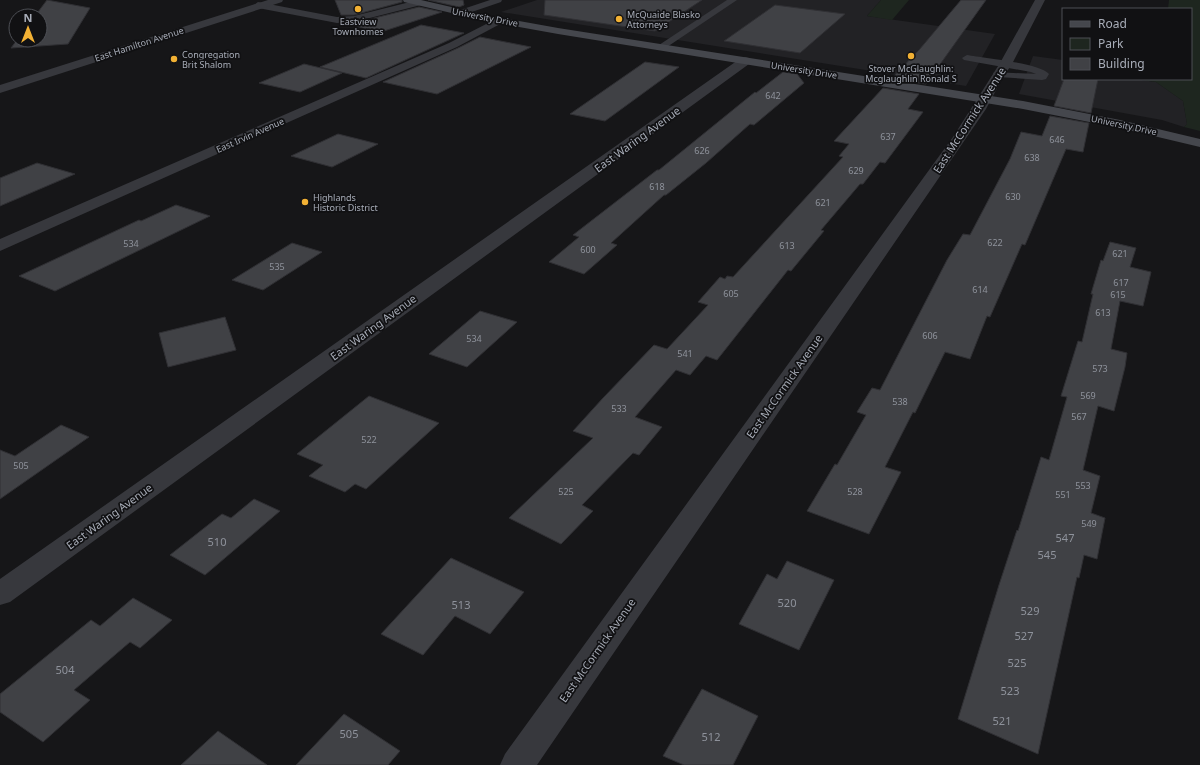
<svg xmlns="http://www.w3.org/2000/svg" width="1200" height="765" viewBox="0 0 1200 765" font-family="'Noto Sans',sans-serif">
	<rect width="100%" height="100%" fill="#161618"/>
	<path fill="#222225" d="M 537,0 L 881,0 L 867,16 L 995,34 L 966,86 L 501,12 Z
		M 1033,56 L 1063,60 L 1063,79 L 1135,79 L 1156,82 L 1183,101 L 1187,124 L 1184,127 L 1162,120 L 1019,94 Z"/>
	<path fill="#1e261f" d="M 881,0 L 909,0 L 892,20 L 867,16 Z
		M 1169,0 L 1200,0 L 1200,131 L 1184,127 L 1187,124 L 1183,101 L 1156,82 L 1136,79 L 1191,79 L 1191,9 L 1168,9 Z"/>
	<path fill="#404145" stroke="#303034" d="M 47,0 L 90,8 L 68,44 L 11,48 L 17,40 L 40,40 L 40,16 L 35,16 Z
		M 335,0 L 402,0 L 402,2 L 354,15 L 341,15 Z
		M 428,0 L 463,0 L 464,5 L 459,7 Z
		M 545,0 L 702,0 L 655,31 L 544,15 Z
		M 961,0 L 986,0 L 926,84 L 891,79 L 919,50 Z
		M 775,5 L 845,14 L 800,53 L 724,41 Z
		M 419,7 L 442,12 L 378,33 L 350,24 Z
		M 421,25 L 464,33 L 366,78 L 320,67 Z
		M 480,37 L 531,47 L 437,94 L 383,82 L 458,48 Z
		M 645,62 L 679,67 L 605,121 L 570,114 Z
		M 304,64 L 342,73 L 300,92 L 259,83 Z
		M 783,72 L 797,74 L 804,83 L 754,125 L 750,124 L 706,163 L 666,195 L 664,195 L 611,243 L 617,245 L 584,274 L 549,262 L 579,237 L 573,235 L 657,170 L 659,170 L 755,92 L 756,93 Z
		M 1064,79 L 1098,79 L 1091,113 L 1054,106 Z
		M 883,88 L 919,94 L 908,109 L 923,112 L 885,163 L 880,162 L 863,184 L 860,184 L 821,230 L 824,231 L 791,271 L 788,270 L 717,360 L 706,356 L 690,375 L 676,370 L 635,417 L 662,427 L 639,455 L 633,453 L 582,505 L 593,511 L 561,544 L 509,518 L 593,438 L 573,431 L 603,398 L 654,345 L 667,349 L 708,305 L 698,302 L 720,277 L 725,279 L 727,276 L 733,277 L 843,157 L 839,156 L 849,144 L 834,141 Z
		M 1050,116 L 1089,123 L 1083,152 L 1066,149 L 1025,245 L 1022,244 L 990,317 L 987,316 L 970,359 L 945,352 L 915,413 L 913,412 L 885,467 L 901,472 L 869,534 L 807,511 L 835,464 L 837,465 L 866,415 L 857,412 L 872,388 L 880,390 L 947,260 L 963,234 L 970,235 L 1010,159 L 1021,132 L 1042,136 Z
		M 338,134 L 378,144 L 332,167 L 291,156 Z
		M 37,163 L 75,174 L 0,206 L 0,178 Z
		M 176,205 L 210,216 L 55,291 L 19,276 L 139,220 L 141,221 Z
		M 1110,242 L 1136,248 L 1130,267 L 1151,272 L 1143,306 L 1120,301 L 1111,349 L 1127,353 L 1125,367 L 1114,411 L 1098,406 L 1083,470 L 1100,476 L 1091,513 L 1105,518 L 1097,559 L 1084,555 L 1079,578 L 1077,577 L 1038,754 L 958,719 L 999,585 L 1017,530 L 1018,531 L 1041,457 L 1049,460 L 1067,397 L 1061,396 L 1078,341 L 1082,342 L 1093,294 L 1091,294 L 1101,260 L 1103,261 Z
		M 292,243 L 322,252 L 263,290 L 232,280 Z
		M 480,311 L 517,322 L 467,367 L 429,354 Z
		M 225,317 L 236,350 L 168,367 L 159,333 Z
		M 369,396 L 439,423 L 366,489 L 355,484 L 345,492 L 309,476 L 323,465 L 297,454 Z
		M 61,425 L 89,437 L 0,499 L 0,450 L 15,456 Z
		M 254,499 L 280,511 L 205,575 L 170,555 L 222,514 L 231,518 Z
		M 451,558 L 524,592 L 490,634 L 455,616 L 423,655 L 381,634 Z
		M 787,561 L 834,580 L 799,650 L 739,624 L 767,574 L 777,579 Z
		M 133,598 L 172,620 L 140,648 L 130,642 L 74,690 L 90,700 L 43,742 L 0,712 L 0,694 L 91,620 L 100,626 Z
		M 702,689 L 758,716 L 733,765 L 684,765 L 663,756 Z
		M 344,714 L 400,751 L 388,765 L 296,765 Z
		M 218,731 L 267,765 L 181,765 Z"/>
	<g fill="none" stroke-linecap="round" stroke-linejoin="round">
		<path fill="#37383d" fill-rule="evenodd" d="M 418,0 L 421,1 L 422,3 L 421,5 L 354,22 L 337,23 L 258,8 L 254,5 L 258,2 L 337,17 L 354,16 Z
			M 490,0 L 502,0 L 501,2 L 463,15 L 460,16 L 456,13 L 457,11 Z
			M 727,0 L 737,0 L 664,49 L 661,50 L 656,47 Z
			M 967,55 C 983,58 1040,63 1049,74 L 1046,79 L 1042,80 L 998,77 L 994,76 L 993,74 L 994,72 L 1036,74 L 1031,72 L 964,60 L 962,58 Z"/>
		<path fill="#37383d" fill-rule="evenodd" d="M 268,0 L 283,0 L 282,2 L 0,93 L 0,85 Z
			M 1035,0 L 1045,0 L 1012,64 L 1003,77 L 986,109 L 537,765 L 500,765 L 505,754 L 953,137 L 1000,63 Z
			M 498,18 L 503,21 L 502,23 L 457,47 L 0,251 L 0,239 L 449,43 Z
			M 745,57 L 749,58 L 751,61 L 749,64 L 10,602 L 0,605 L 0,579 L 741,58 Z"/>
		<path fill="#45474d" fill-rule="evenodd" d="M 403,0 L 421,0 L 486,15 L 558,28 L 1023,101 L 1120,120 L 1200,139 L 1200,147 L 1120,128 L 1023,109 L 558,34 L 486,21 L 404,2 Z"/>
	</g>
	<g fill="#f2b134" stroke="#111113" stroke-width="1.5">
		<circle cx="358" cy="9" r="4"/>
		<circle cx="619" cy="19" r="4"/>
		<circle cx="911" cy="56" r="4"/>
		<circle cx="174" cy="59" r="4"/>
		<circle cx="305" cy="202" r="4"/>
	</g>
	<g text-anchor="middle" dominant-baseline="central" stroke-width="3.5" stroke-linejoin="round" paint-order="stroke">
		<g font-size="9" fill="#a8adb8" stroke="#111113" text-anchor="start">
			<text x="627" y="14">McQuaide Blasko<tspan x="627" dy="10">Attorneys</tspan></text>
			<text x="358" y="21" text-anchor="middle">Eastview<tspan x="358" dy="10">Townhomes</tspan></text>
			<text x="182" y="54">Congregation<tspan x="182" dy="10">Brit Shalom</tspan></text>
			<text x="911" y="68" text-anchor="middle">Stover McGlaughlin:<tspan x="911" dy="10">Mcglaughlin Ronald S</tspan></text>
			<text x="313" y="197">Highlands<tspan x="313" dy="10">Historic District</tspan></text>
		</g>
		<g font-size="9" fill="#a8adb8" stroke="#111113">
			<text transform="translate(485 17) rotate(11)">University Drive</text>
			<text transform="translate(139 44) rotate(-18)">East Hamilton Avenue</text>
			<text transform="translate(804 70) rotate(9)">University Drive</text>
			<text transform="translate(1124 125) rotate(12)">University Drive</text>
			<text transform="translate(250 135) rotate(-24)">East Irvin Avenue</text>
		</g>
		<g font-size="9" fill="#8e929b">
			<text x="773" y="95">642</text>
			<text x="888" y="136">637</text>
			<text x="1057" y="139">646</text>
			<text x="702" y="150">626</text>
			<text x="1032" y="157">638</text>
			<text x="856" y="170">629</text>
			<text x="657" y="186">618</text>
			<text x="1013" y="196">630</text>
			<text x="823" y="202">621</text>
			<text x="995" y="242">622</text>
			<text x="131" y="243">534</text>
			<text x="787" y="245">613</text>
			<text x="588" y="249">600</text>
			<text x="1120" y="253">621</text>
			<text x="277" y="266">535</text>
			<text x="1121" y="282">617</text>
			<text x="980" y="289">614</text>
			<text x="731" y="293">605</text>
			<text x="1118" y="294">615</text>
			<text x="1103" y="312">613</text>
			<text x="930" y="335">606</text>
			<text x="474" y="338">534</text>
			<text x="685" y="353">541</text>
			<text x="1100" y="368">573</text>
			<text x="1088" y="395">569</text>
			<text x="900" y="401">538</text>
			<text x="619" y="408">533</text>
			<text x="1079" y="416">567</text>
			<text x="369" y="439">522</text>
			<text x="21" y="465">505</text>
			<text x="1083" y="485">553</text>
			<text x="566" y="491">525</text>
			<text x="855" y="491">528</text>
			<text x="1063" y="494">551</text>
			<text x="1089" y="523">549</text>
		</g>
		<g font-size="11" fill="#a8adb8" stroke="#111113">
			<text transform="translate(969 120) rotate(-57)">East McCormick Avenue</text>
			<text transform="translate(637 139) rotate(-36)">East Waring Avenue</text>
			<text transform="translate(373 327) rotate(-36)">East Waring Avenue</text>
			<text transform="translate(784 386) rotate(-55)">East McCormick Avenue</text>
			<text transform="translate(109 516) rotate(-36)">East Waring Avenue</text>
			<text transform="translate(597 650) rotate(-55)">East McCormick Avenue</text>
		</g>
		<g font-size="11" fill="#8e929b">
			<text x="1065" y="537">547</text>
			<text x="217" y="541">510</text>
			<text x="1047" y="554">545</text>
			<text x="787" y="602">520</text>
			<text x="461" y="604">513</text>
			<text x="1030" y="610">529</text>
			<text x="1024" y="635">527</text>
			<text x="1017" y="662">525</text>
			<text x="65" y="669">504</text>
			<text x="1010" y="690">523</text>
			<text x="1002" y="720">521</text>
			<text x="349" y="733">505</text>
			<text x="711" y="736">512</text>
		</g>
	</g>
	<rect x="1062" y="8" width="130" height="72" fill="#111113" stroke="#4d4f55"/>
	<rect x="1070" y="21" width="20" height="6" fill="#45474d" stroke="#4d4f55"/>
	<text x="1098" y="28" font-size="12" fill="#a8adb8">Road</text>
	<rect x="1070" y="38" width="20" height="12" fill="#1e261f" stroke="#4d4f55"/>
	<text x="1098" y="48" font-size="12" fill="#a8adb8">Park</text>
	<rect x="1070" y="58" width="20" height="12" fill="#404145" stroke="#4d4f55"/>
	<text x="1098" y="68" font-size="12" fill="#a8adb8">Building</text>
	<g transform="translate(28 28)"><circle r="19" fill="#111113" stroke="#4d4f55"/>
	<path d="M0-3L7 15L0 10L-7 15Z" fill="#f2b134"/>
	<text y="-6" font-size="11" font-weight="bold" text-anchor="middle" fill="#a8adb8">N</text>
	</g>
</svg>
